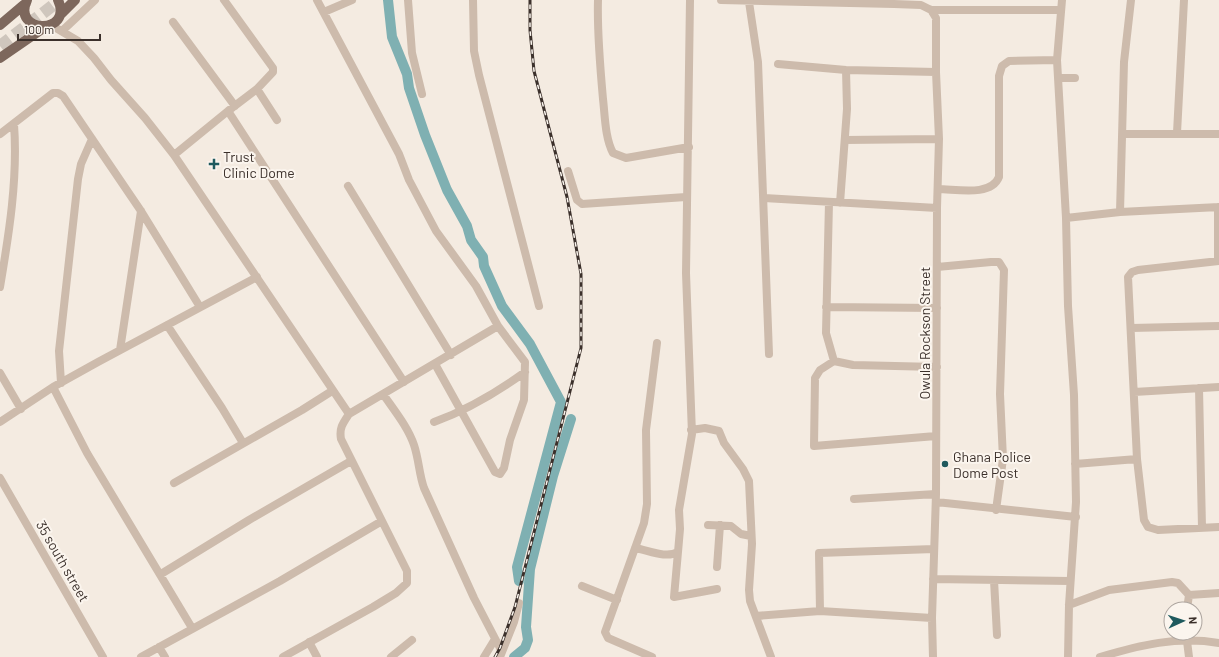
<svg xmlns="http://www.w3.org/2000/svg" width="1219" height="657" viewBox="0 0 1219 657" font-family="Barlow,sans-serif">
	<rect width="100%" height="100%" fill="#f4ebe1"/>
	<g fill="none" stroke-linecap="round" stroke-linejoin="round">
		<path stroke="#7fb0b2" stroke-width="1.5" d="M 525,588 L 530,586"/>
		<path stroke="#7fb0b2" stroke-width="10" d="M 388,0 L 392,37 L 407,74 L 409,88 L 425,135 L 447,190 L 467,226 L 471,240 L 483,257 L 484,266 L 502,306 L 530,344 L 561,402 L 517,567 L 519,581
			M 514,657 L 525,648 L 528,640 L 526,627 L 530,569 L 553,476 L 571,419"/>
		<path stroke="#cfc6bd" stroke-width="12" stroke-dasharray="12 6" stroke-linecap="butt" d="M 0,46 L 60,0"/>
		<path stroke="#cdbbac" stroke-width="8" d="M 317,0 L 399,154 L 409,180 L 436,231 L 476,286 L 498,326 L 525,362 L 524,400 L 510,440 L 504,468 L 500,474 L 495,472 L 435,364
			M 408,0 L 412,53 L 422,94
			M 473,0 L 474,51 L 479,75 L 539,306
			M 598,0 C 597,33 600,66 603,99 C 605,116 605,138 613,153 L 626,158 L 689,147
			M 721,0 L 894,4 L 921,5 L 931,10 L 1061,10
			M 1062,0 L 1057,60 L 1066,218 L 1068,306 L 1074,395 L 1076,502 L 1069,605 L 1068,657
			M 749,2 L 758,62 L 769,354
			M 931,10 L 936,18 L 936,72 L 939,139 L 937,208 L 936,494 L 932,618 L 933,657
			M 324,12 L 352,0
			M 173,22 L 235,106
			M 51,25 L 78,41 L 94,58 L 111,80 L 145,118 L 174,155 L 349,414
			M 62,31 L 95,0
			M 778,64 L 846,70 L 936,72
			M 1058,78 L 1075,78
			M 257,89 L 277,120
			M 228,111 L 404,382
			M 1177,133 L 1184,0
			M 0,134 L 53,93 L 58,93 L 63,96 L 141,211 L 200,307
			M 1123,134 L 1219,134
			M 845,140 L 939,139
			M 174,155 L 228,111 L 257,89 L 273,72 L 273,68 L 224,0
			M 568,171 L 577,200 L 582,204 L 686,197
			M 348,186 L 451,355
			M 938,189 C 956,189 991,197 999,177 L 999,76 L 1002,66 L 1009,61 L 1057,60
			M 764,198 L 937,208
			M 829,202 L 826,333 L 834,361 L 853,365 L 937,367
			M 840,203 L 847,109 L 846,70
			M 1218,207 L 1218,261
			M 1120,212 L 1124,62 L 1131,0
			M 1066,218 L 1120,212 L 1219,207
			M 1219,261 L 1138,270 L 1132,272 L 1128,277 L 1137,459 L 1144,520 L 1148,527 L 1158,530 L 1219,527
			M 937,267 L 991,262 L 999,262 L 1004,270 L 1000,394 L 1003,459 L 996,510
			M 0,287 C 9,234 18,178 14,124
			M 826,307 L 937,308
			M 167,325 L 222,408 L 243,443
			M 1131,328 L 1219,326
			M 120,350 L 141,211
			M 834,361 L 820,370 L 815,378 L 814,446 L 936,436
			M 0,373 L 21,409
			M 61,383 L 59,351 L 78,179 L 81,164 L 92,139
			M 53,387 L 87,453 L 192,628
			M 1199,388 L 1202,528
			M 1134,392 L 1219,387
			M 383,394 C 394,410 408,427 414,445 C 419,460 419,474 424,488 L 474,598 L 501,650
			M 0,422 L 53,387 L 98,362 L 257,277
			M 434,422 C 467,410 496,393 525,372
			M 691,430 L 705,428 L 719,431 L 724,443 L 743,469 L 749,481 L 752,544 L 749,590 L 750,601 L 771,657
			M 1075,464 L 1137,459
			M 0,478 L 103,657
			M 174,483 L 302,410 L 332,391
			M 854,499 L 936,494
			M 936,502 L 1076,517
			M 708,525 L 731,526 L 741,534 L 751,536
			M 635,548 C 648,550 666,559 678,552 L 680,529 L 679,510 L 692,434 L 686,273 L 690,0
			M 678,552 L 674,597 L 717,589
			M 717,567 L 720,525
			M 161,574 L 249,520 L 351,461
			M 933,579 L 1070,581
			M 994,580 L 997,635
			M 582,586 L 617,600
			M 1069,605 L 1109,590 L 1172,582 L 1178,583 L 1189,595
			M 1187,609 L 1189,595 L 1219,593
			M 820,611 L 819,553 L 934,549
			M 756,616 L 820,611 L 932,618
			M 1186,633 L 1189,657
			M 309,642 L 317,657
			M 159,647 L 165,657
			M 141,657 L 280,581 L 382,521
			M 283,657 L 373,607 L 396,593 L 407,583 L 407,571 L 341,439 C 339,428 343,423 349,414 L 498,326
			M 391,657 L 412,640
			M 484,657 L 495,639
			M 500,657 L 514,622 L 519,603
			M 652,657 L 608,638 L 605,632 L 644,523 L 647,504 L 646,430 L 657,343
			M 1100,657 C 1140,645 1177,636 1219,643"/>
		<path stroke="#7d675c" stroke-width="10" d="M 27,0 C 11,34 74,35 58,0
			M 60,15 L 75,0
			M 0,25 L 26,3
			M 0,58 L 45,27"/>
		<defs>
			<path id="rail" d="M 495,657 L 500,648 L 515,607 L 581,348 L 581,274 L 567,197 L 534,71 L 530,30 L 530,0"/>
		</defs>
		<use href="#rail" stroke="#3b302b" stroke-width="3"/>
		<use href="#rail" stroke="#fbf5ee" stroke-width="1.5" stroke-dasharray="4.5" stroke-linecap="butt"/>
	</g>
	<g fill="#1f5a5e" stroke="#fbf5ee" stroke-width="1.5">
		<path d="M212 158h4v4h4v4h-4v4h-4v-4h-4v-4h4z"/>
		<circle cx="945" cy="464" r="4"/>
	</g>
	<g text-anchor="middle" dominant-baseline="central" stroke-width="4" stroke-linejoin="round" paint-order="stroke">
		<g font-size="14" fill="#3b302b" stroke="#fbf5ee" text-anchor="start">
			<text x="223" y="156">Trust<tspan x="223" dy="16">Clinic Dome</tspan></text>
			<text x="953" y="456">Ghana Police<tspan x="953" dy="16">Dome Post</tspan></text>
		</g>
		<g font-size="14" fill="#3b302b" stroke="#fbf5ee">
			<text transform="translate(924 333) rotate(-90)">Owula Rockson Street</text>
			<text transform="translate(63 561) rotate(60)">35 south street</text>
		</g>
	</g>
	<g transform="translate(1183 621) rotate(87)"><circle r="19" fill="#fbf5ee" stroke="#aea6a0"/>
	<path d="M0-3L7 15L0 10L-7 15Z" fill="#1f5a5e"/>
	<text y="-6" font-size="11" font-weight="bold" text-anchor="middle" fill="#3b302b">N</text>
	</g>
	<path d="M18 34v6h82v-6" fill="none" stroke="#3b302b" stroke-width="2"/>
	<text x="24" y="34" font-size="12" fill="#3b302b" stroke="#fbf5ee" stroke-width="3" paint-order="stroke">100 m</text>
</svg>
